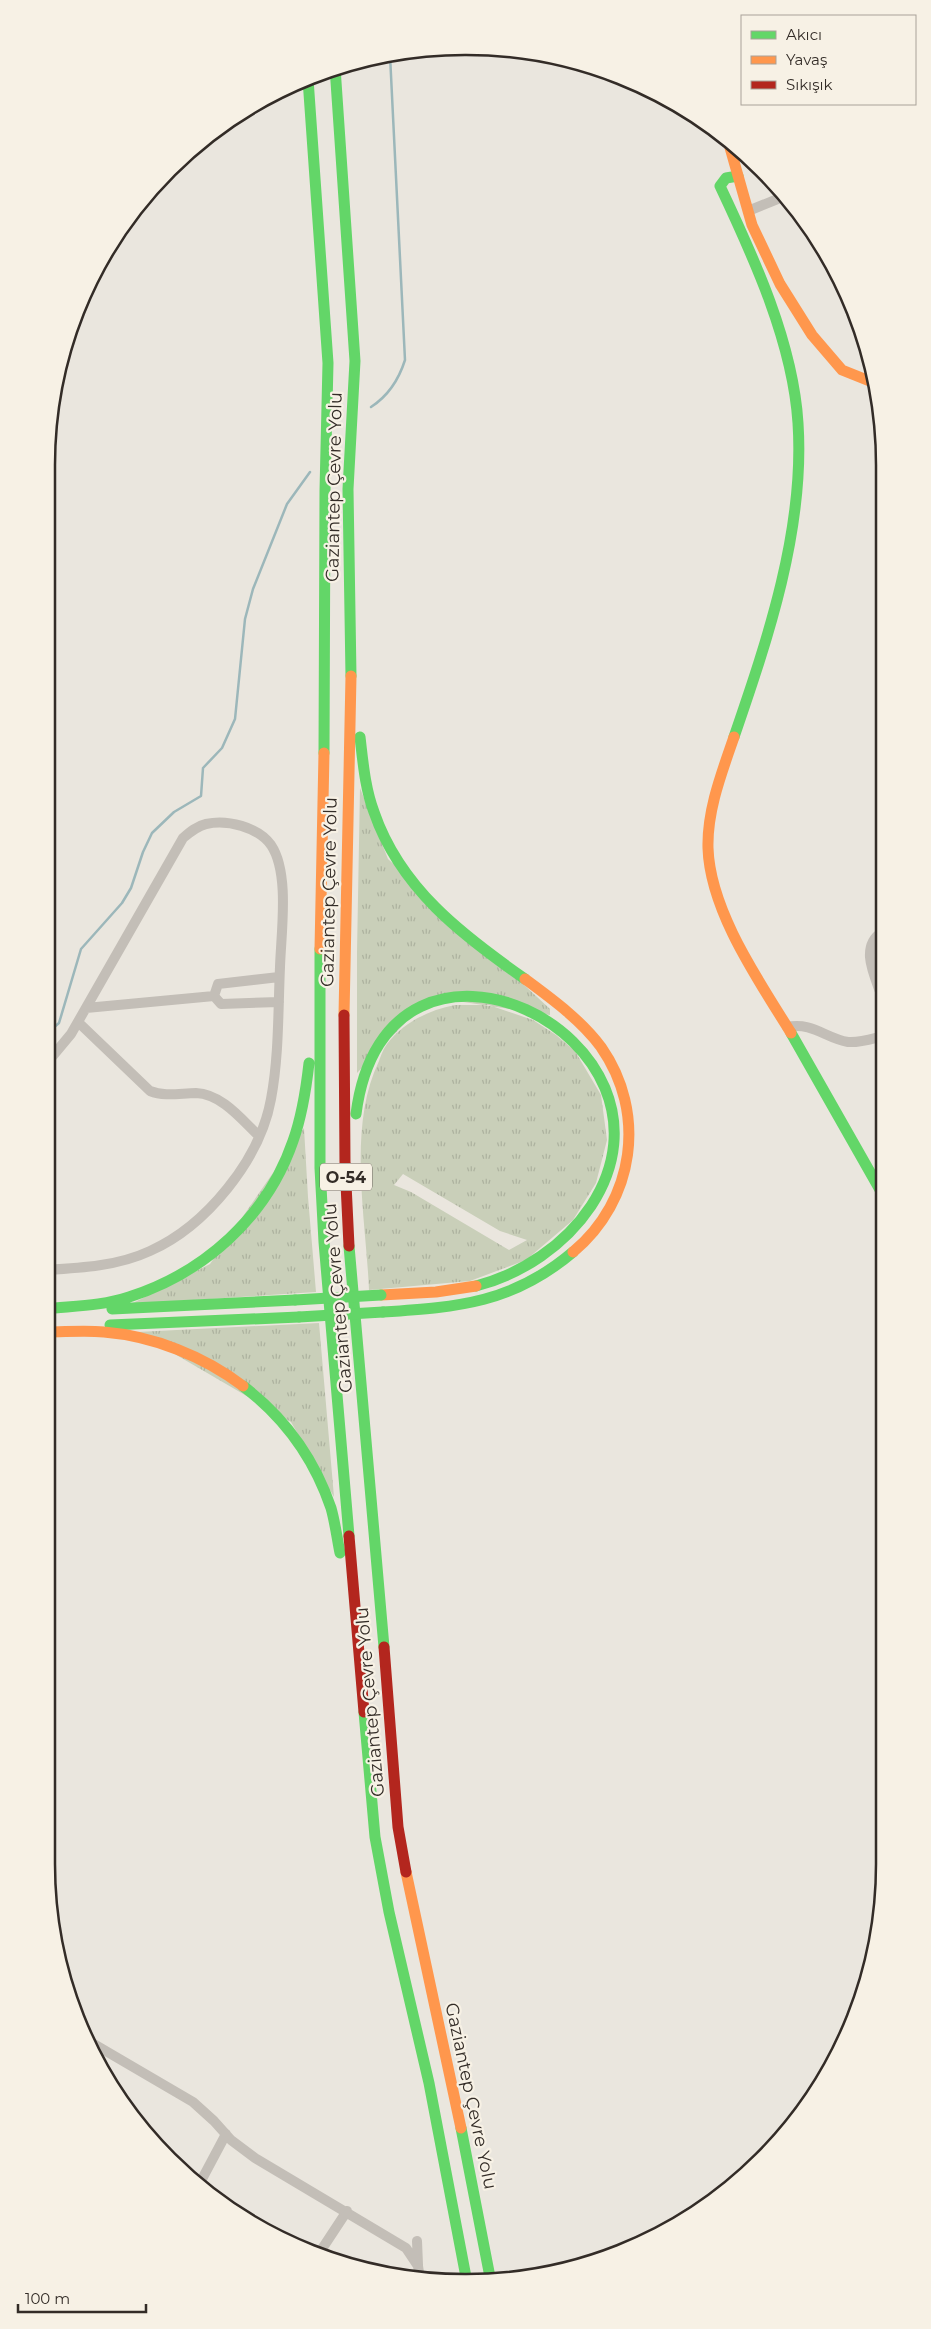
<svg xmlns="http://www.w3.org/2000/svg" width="931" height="2329" viewBox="0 0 931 2329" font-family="Montserrat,sans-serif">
	<defs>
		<pattern id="grass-tufts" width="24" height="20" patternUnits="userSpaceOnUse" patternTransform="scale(1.25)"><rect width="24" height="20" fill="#c9cfb9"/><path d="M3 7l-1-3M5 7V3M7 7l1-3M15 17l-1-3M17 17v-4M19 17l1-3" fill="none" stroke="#adb29f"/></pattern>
	</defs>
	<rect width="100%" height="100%" fill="#eae6de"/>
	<path fill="url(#grass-tufts)" fill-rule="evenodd" d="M 360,788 L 388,859 L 550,1009 L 550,1015 L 430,997 L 357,1073 L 357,952 Z
		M 455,1005 L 489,1005 L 533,1020 L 556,1035 L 575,1051 L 601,1095 L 607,1140 L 596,1183 L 573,1220 L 526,1260 L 470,1281 L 369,1290 C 366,1218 347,1127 379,1061 C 381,1055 384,1048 387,1044 C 404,1022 429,1010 455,1005 ZM 403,1174 L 500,1231 L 527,1240 L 509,1250 L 411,1192 L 394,1185 Z
		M 304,1128 L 308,1197 L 316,1292 L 131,1304 L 210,1264 Z
		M 319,1323 L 334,1497 L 291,1422 L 137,1332 Z"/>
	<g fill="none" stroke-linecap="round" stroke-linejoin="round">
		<path stroke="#9cb7ba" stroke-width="2.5" d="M 371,407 C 388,396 399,379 405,360 L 390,55
			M 46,1034 L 59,1023 L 81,949 L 122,903 L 131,888 L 143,852 L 152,833 L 174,812 L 201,796 L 203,768 L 222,748 L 235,719 L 245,619 L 253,589 L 287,504 L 310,472"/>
		<path stroke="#c3beb7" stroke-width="10" d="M 748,211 L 785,196
			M 882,932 C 858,948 876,978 883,1000
			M 214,996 L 218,984 L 279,977
			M 86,1008 L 214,996 L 221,1004 L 279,1002
			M 78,1022 L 150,1091 C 165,1097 181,1093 196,1093 C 222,1094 242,1120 259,1136
			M 787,1027 C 813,1022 825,1038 848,1042 C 860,1043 871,1039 883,1036
			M 46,1064 L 71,1034 L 183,838 C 190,832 197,826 206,824 C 227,819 258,827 271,845 C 290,873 281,933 280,967 C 278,1012 279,1056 271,1099 C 260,1160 206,1226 150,1251 C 118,1266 81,1268 46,1270
			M 87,2040 L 193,2102 L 214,2121 L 231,2140 L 255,2158 L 406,2248 L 418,2266 L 420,2279
			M 201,2181 L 226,2134
			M 417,2241 L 418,2265
			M 318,2255 L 347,2211"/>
		<path stroke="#63d668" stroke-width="11" d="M 335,67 L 355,361 L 348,489 L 351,676
			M 308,79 L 328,363 L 325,491 L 324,753
			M 360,737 C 363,762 365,788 374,812 C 400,888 462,935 525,979
			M 734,737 C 768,638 805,529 798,423 C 793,343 754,258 720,186 L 726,178 L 738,176
			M 320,949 L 320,1168 L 324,1242 L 349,1536
			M 791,1033 L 883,1195
			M 356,1114 C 386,881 701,1038 591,1206 C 565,1245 522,1274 476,1286
			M 349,1246 L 384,1647
			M 46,1309 C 73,1306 102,1306 129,1297 C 204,1273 267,1217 293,1141 C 302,1116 306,1090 309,1063
			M 112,1309 L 295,1300
			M 383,1312 C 459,1307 513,1303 573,1252
			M 110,1325 L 299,1317
			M 243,1386 C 284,1417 314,1458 331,1508 C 335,1522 337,1538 340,1553
			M 364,1712 L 375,1837 L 389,1912 L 429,2083 L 466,2277
			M 461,2128 L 490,2277"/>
		<path stroke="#ff974d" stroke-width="11" d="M 729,144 L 752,225 L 780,284 L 812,335 L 842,370 L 872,382
			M 734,737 C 722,772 707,810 708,848 C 710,911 759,981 791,1033
			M 320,949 L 324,753
			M 525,979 C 552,999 581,1020 601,1047 C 647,1113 635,1200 573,1252
			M 344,1015 L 351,676
			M 381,1295 L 436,1292 L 476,1286
			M 46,1332 C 65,1332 85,1330 104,1332 C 153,1336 204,1356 243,1386
			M 406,1872 L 461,2128"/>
		<path stroke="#b3261e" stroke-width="11" d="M 344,1015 L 345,1163 L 349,1246
			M 349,1536 L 364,1712
			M 384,1647 L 398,1827 L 406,1872"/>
		<path stroke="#63d668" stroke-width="11" d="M 295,1300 L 381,1295
			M 299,1317 L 383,1312"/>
	</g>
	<g text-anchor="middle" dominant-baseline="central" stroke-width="4.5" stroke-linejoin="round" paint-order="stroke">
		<rect fill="#f7f1e5" stroke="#6e6760" stroke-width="1" x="320" y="1163.5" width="52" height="27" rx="4"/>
		<g font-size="16" font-weight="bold" fill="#332c27">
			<text x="346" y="1177">O-54</text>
		</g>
		<g font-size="18" fill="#332c27" stroke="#f7f1e5">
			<text transform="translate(334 487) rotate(-89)">Gaziantep Çevre Yolu</text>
			<text transform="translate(329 892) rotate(-89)">Gaziantep Çevre Yolu</text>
			<text transform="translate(338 1298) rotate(-95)">Gaziantep Çevre Yolu</text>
			<text transform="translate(370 1702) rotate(-95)">Gaziantep Çevre Yolu</text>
			<text transform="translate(471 2096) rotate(78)">Gaziantep Çevre Yolu</text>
		</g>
	</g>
	<path d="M0 0H931V2329H0ZM465 55H466A410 410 0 0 1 876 465V1864A410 410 0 0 1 466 2274H465A410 410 0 0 1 55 1864V465A410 410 0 0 1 465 55Z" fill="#f7f1e5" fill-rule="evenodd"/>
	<path fill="none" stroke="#332c27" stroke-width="2.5" d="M465 55H466A410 410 0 0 1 876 465V1864A410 410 0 0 1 466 2274H465A410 410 0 0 1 55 1864V465A410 410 0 0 1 465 55Z"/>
	<rect x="741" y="15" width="175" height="90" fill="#f7f1e5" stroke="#a9a299"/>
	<rect x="751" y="31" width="25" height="8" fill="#63d668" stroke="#a9a299"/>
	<text x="786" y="40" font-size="15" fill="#332c27">Akıcı</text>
	<rect x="751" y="56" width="25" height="8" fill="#ff974d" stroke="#a9a299"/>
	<text x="786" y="65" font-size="15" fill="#332c27">Yavaş</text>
	<rect x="751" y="81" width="25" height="8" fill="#b3261e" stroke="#a9a299"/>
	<text x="786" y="90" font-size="15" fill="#332c27">Sıkışık</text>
	<path d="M18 2304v8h128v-8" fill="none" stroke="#332c27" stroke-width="2.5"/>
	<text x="25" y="2304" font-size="15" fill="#332c27" stroke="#f7f1e5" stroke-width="4" paint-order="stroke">100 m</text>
</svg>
